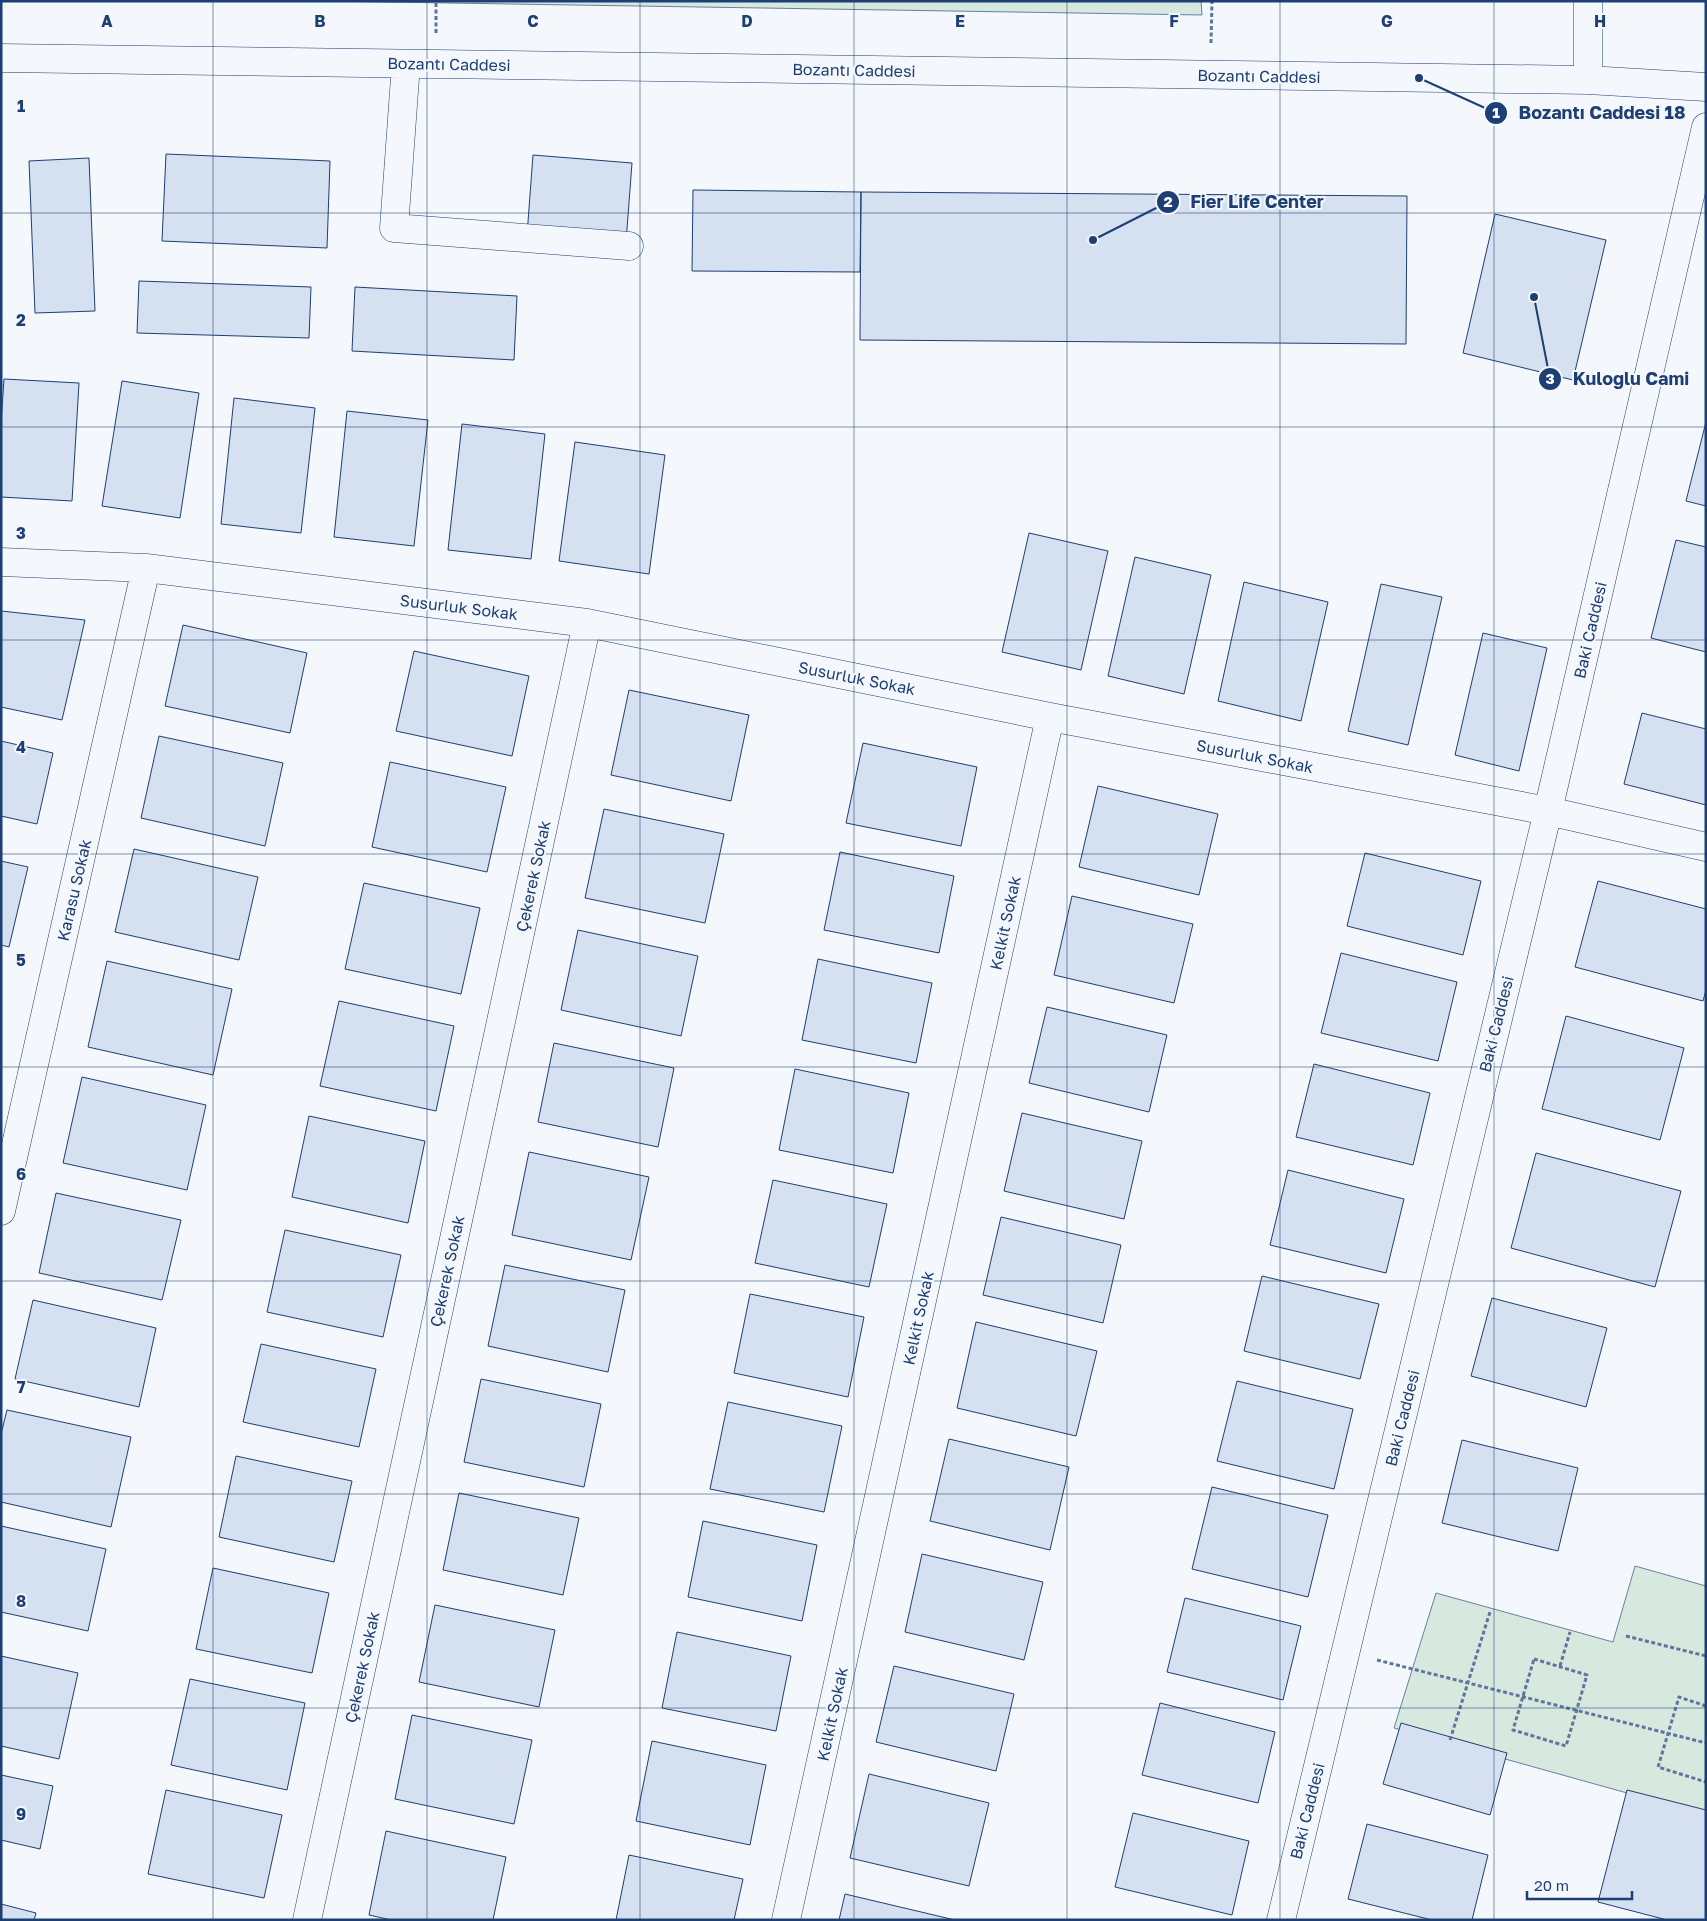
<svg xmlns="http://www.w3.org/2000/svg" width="1707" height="1921" viewBox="0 0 1707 1921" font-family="'Golos Text',sans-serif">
	<rect width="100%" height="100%" fill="#f4f7fb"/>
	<path fill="#d7e8df" stroke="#687fa3" d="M 322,1 L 1201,1 L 1202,15 Z
		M 1635,1566 L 1706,1586 L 1706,1815 L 1394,1728 L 1436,1593 L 1613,1642 Z"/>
	<path fill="#d5e0f0" stroke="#1d3f73" d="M 166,154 L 330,161 L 327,248 L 162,241 Z
		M 533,155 L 632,163 L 626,242 L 527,235 Z
		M 89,158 L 95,311 L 35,313 L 29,161 Z
		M 693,190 L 861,192 L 860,272 L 692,271 Z
		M 861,192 L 1407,196 L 1406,344 L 860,340 Z
		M 1495,214 L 1606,240 L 1573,380 L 1463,353 Z
		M 139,281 L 311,287 L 309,338 L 137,333 Z
		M 355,287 L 517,296 L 514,360 L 352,351 Z
		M 4,379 L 79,383 L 72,501 L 1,497 L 1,423 Z
		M 122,381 L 199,393 L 180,518 L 102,506 Z
		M 234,398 L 315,408 L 301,533 L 221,524 Z
		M 347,411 L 428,420 L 414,546 L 334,537 Z
		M 1706,422 L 1706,506 L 1686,501 Z
		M 462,424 L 545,434 L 531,559 L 448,550 Z
		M 575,442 L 665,455 L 649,574 L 559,561 Z
		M 1029,533 L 1108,551 L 1081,670 L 1002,652 Z
		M 1676,540 L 1706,547 L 1706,652 L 1651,638 Z
		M 1135,557 L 1211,575 L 1184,694 L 1108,676 Z
		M 1244,582 L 1328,602 L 1301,721 L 1218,701 Z
		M 1381,584 L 1442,597 L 1408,745 L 1348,731 Z
		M 1,611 L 85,620 L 62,720 L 1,707 Z
		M 183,625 L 307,653 L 290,733 L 165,706 Z
		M 1483,633 L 1547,648 L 1519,771 L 1455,755 Z
		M 414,651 L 529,676 L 512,756 L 396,731 Z
		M 629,690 L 749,715 L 731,801 L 611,775 Z
		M 1642,713 L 1706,729 L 1706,805 L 1624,784 Z
		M 159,736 L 283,763 L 265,846 L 141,818 Z
		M 1,741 L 53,753 L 37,824 L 1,816 Z
		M 863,743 L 977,767 L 961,846 L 846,823 Z
		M 390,762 L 506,787 L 487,872 L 372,847 Z
		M 1098,786 L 1218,814 L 1199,895 L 1079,867 Z
		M 604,809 L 724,834 L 705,923 L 585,898 Z
		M 134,849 L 258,877 L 239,960 L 115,932 Z
		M 840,852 L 954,876 L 939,953 L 824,930 Z
		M 1365,853 L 1481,881 L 1463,955 L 1347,926 Z
		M 1,861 L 28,867 L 9,947 L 1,945 Z
		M 1598,881 L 1706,909 L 1706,990 L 1703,1001 L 1575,967 Z
		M 364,883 L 480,908 L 461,994 L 345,969 Z
		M 1072,896 L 1193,924 L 1174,1003 L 1054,975 Z
		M 578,930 L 698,956 L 681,1036 L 561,1010 Z
		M 1341,953 L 1457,982 L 1438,1061 L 1321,1033 Z
		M 818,959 L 932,983 L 916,1063 L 802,1040 Z
		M 107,961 L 232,989 L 213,1075 L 88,1047 Z
		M 339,1001 L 454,1026 L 436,1111 L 320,1086 Z
		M 1047,1007 L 1167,1035 L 1149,1112 L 1029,1083 Z
		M 1566,1016 L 1684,1048 L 1660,1140 L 1542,1109 Z
		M 554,1043 L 674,1068 L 658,1147 L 538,1122 Z
		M 1314,1064 L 1430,1093 L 1413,1165 L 1296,1137 Z
		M 795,1069 L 909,1093 L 893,1173 L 779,1150 Z
		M 82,1077 L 206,1105 L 187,1190 L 63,1163 Z
		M 1022,1113 L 1142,1141 L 1124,1219 L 1004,1191 Z
		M 309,1116 L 425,1141 L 408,1223 L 292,1197 Z
		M 529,1152 L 649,1177 L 631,1260 L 512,1235 Z
		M 1536,1153 L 1681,1191 L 1655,1287 L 1511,1248 Z
		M 1288,1170 L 1404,1199 L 1386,1273 L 1270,1245 Z
		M 773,1180 L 887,1204 L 869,1287 L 755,1263 Z
		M 56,1193 L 181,1220 L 162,1300 L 39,1273 Z
		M 1001,1217 L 1121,1245 L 1103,1323 L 983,1295 Z
		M 285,1230 L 401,1255 L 383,1337 L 267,1312 Z
		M 505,1265 L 625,1290 L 608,1372 L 488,1346 Z
		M 1262,1276 L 1379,1304 L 1360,1379 L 1244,1351 Z
		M 750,1294 L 864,1317 L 848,1397 L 734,1373 Z
		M 1492,1298 L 1607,1328 L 1586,1407 L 1471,1376 Z
		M 33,1300 L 156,1328 L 139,1407 L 15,1379 Z
		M 976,1322 L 1097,1351 L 1076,1436 L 957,1408 Z
		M 261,1344 L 376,1369 L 359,1447 L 243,1422 Z
		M 481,1379 L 601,1404 L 584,1487 L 464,1462 Z
		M 1237,1381 L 1353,1409 L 1334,1489 L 1217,1461 Z
		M 728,1402 L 842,1426 L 824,1512 L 710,1489 Z
		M 7,1410 L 131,1437 L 111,1527 L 1,1502 L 1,1434 Z
		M 949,1439 L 1069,1467 L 1050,1550 L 930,1521 Z
		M 1462,1440 L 1578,1468 L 1558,1551 L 1442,1523 Z
		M 236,1456 L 352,1481 L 334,1562 L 219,1537 Z
		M 1212,1487 L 1328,1515 L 1308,1597 L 1192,1569 Z
		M 459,1493 L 579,1518 L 563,1595 L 443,1570 Z
		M 703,1521 L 817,1545 L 802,1621 L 688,1597 Z
		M 1,1526 L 106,1549 L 88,1631 L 1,1612 Z
		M 922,1554 L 1043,1582 L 1024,1660 L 905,1632 Z
		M 213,1568 L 329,1593 L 312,1673 L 196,1649 Z
		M 1185,1598 L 1301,1626 L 1283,1700 L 1167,1672 Z
		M 435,1605 L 555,1630 L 539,1707 L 419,1682 Z
		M 677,1632 L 791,1656 L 776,1731 L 662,1708 Z
		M 1,1656 L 78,1673 L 59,1759 L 1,1746 Z
		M 894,1666 L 1014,1694 L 996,1771 L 876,1742 Z
		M 190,1679 L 305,1703 L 287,1790 L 171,1765 Z
		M 1160,1703 L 1275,1732 L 1258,1803 L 1142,1775 Z
		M 412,1715 L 532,1740 L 514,1824 L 395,1799 Z
		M 1401,1723 L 1507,1753 L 1490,1815 L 1383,1784 Z
		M 652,1741 L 766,1765 L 750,1845 L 636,1821 Z
		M 869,1774 L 989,1803 L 969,1886 L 850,1858 Z
		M 1,1775 L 53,1786 L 40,1849 L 1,1840 Z
		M 166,1790 L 282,1815 L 264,1898 L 148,1874 Z
		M 1627,1790 L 1706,1810 L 1706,1920 L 1667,1920 L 1598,1902 Z
		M 1133,1813 L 1249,1841 L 1232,1915 L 1115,1887 Z
		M 1367,1824 L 1488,1855 L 1472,1920 L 1432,1920 L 1348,1899 Z
		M 386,1831 L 506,1857 L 493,1920 L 391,1920 L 369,1915 Z
		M 629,1855 L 743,1879 L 734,1920 L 616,1920 Z
		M 845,1894 L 955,1920 L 839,1920 Z
		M 1,1904 L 36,1913 L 34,1920 L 1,1920 Z"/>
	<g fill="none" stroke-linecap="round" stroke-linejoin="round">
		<defs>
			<path id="minor" d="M 1588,1 L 1588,80
				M 1,58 L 1588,80 L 1706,87
				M 406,64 L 394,228 L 629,246
				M 1,562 L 146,568 L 587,623 L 1050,717 L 1548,811 L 1706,847
				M 1,1211 L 146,568
				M 307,1920 L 587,623
				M 786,1920 L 1050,717
				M 1281,1920 L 1548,811 L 1706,127"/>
		</defs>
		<use href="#minor" stroke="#1d3f73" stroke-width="29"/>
		<path stroke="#5e769c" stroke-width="3" stroke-dasharray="4 2.5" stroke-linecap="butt" d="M 436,33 L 436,1
			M 1211,43 L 1212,1
			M 1626,1636 L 1706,1656
			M 1534,1659 L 1587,1675 L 1566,1746 L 1513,1730 Z
			M 1377,1660 L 1706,1743
			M 1560,1666 L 1570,1632
			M 1706,1706 L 1679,1697 L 1658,1767 L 1706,1782
			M 1450,1740 L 1490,1612"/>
		<use href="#minor" stroke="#f4f7fb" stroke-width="28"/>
	</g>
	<path fill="none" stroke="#1d3f73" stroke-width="1" stroke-opacity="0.55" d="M 213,1 L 213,1920M 427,1 L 427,1920M 640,1 L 640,1920M 854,1 L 854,1920M 1067,1 L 1067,1920M 1280,1 L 1280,1920M 1494,1 L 1494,1920M 1,213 L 1706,213M 1,427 L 1706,427M 1,640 L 1706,640M 1,854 L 1706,854M 1,1067 L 1706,1067M 1,1281 L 1706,1281M 1,1494 L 1706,1494M 1,1708 L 1706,1708"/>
	<g text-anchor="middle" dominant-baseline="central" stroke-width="4" stroke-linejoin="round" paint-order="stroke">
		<g font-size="16" fill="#1d3f73" stroke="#f4f7fb">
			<text transform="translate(449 64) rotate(1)">Bozantı Caddesi</text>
			<text transform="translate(854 70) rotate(1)">Bozantı Caddesi</text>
			<text transform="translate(1259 76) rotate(1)">Bozantı Caddesi</text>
			<text transform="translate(459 607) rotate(7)">Susurluk Sokak</text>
			<text transform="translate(1590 630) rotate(-77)">Baki Caddesi</text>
			<text transform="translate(857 678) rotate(11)">Susurluk Sokak</text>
			<text transform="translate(1255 756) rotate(11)">Susurluk Sokak</text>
			<text transform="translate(533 876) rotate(-78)">Çekerek Sokak</text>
			<text transform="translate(74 890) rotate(-77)">Karasu Sokak</text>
			<text transform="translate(1005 923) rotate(-78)">Kelkit Sokak</text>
			<text transform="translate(1496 1024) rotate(-76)">Baki Caddesi</text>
			<text transform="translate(447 1271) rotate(-78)">Çekerek Sokak</text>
			<text transform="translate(918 1318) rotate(-78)">Kelkit Sokak</text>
			<text transform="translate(1402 1418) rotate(-76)">Baki Caddesi</text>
			<text transform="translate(362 1667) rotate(-78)">Çekerek Sokak</text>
			<text transform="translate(832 1714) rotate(-78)">Kelkit Sokak</text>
			<text transform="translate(1307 1811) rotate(-76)">Baki Caddesi</text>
		</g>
	</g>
	<g font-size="16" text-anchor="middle" font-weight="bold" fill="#1d3f73" stroke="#f4f7fb" stroke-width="4" stroke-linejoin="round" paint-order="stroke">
		<text x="107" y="27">A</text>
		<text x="320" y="27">B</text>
		<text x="533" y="27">C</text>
		<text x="747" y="27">D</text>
		<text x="960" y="27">E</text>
		<text x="1174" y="27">F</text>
		<text x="1387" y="27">G</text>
		<text x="1600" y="27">H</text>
		<text x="21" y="112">1</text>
		<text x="21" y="326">2</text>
		<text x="21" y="539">3</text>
		<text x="21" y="753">4</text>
		<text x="21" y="966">5</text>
		<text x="21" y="1180">6</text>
		<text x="21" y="1393">7</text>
		<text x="21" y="1607">8</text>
		<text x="21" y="1820">9</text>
	</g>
	<path fill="none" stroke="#1d3f73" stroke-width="2" d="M1419 78L1496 113M1093 240L1168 202M1534 297L1550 379"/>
	<g fill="#1d3f73" stroke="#f4f7fb" stroke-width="2">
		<circle cx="1419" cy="78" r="5"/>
		<circle cx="1093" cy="240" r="5"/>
		<circle cx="1534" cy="297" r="5"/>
		<circle cx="1496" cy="113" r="12"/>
		<circle cx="1168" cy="202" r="12"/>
		<circle cx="1550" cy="379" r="12"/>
	</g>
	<g font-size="15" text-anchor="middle" font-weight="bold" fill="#fff">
		<text x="1496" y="118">1</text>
		<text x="1168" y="207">2</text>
		<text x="1550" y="384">3</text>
	</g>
	<g font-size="18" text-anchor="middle" font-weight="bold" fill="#1d3f73" stroke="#f4f7fb" stroke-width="4" stroke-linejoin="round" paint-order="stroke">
		<text x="1602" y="119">Bozantı Caddesi 18</text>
		<text x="1257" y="208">Fier Life Center</text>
		<text x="1631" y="385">Kuloğlu Cami</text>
	</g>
	<rect width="1707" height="1921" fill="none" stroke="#1d3f73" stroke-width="5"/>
	<path d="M1527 1891v8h105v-8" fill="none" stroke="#1d3f73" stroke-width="2.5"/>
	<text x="1534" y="1891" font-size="15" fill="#1d3f73" stroke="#f4f7fb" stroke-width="4" paint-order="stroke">20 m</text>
</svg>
